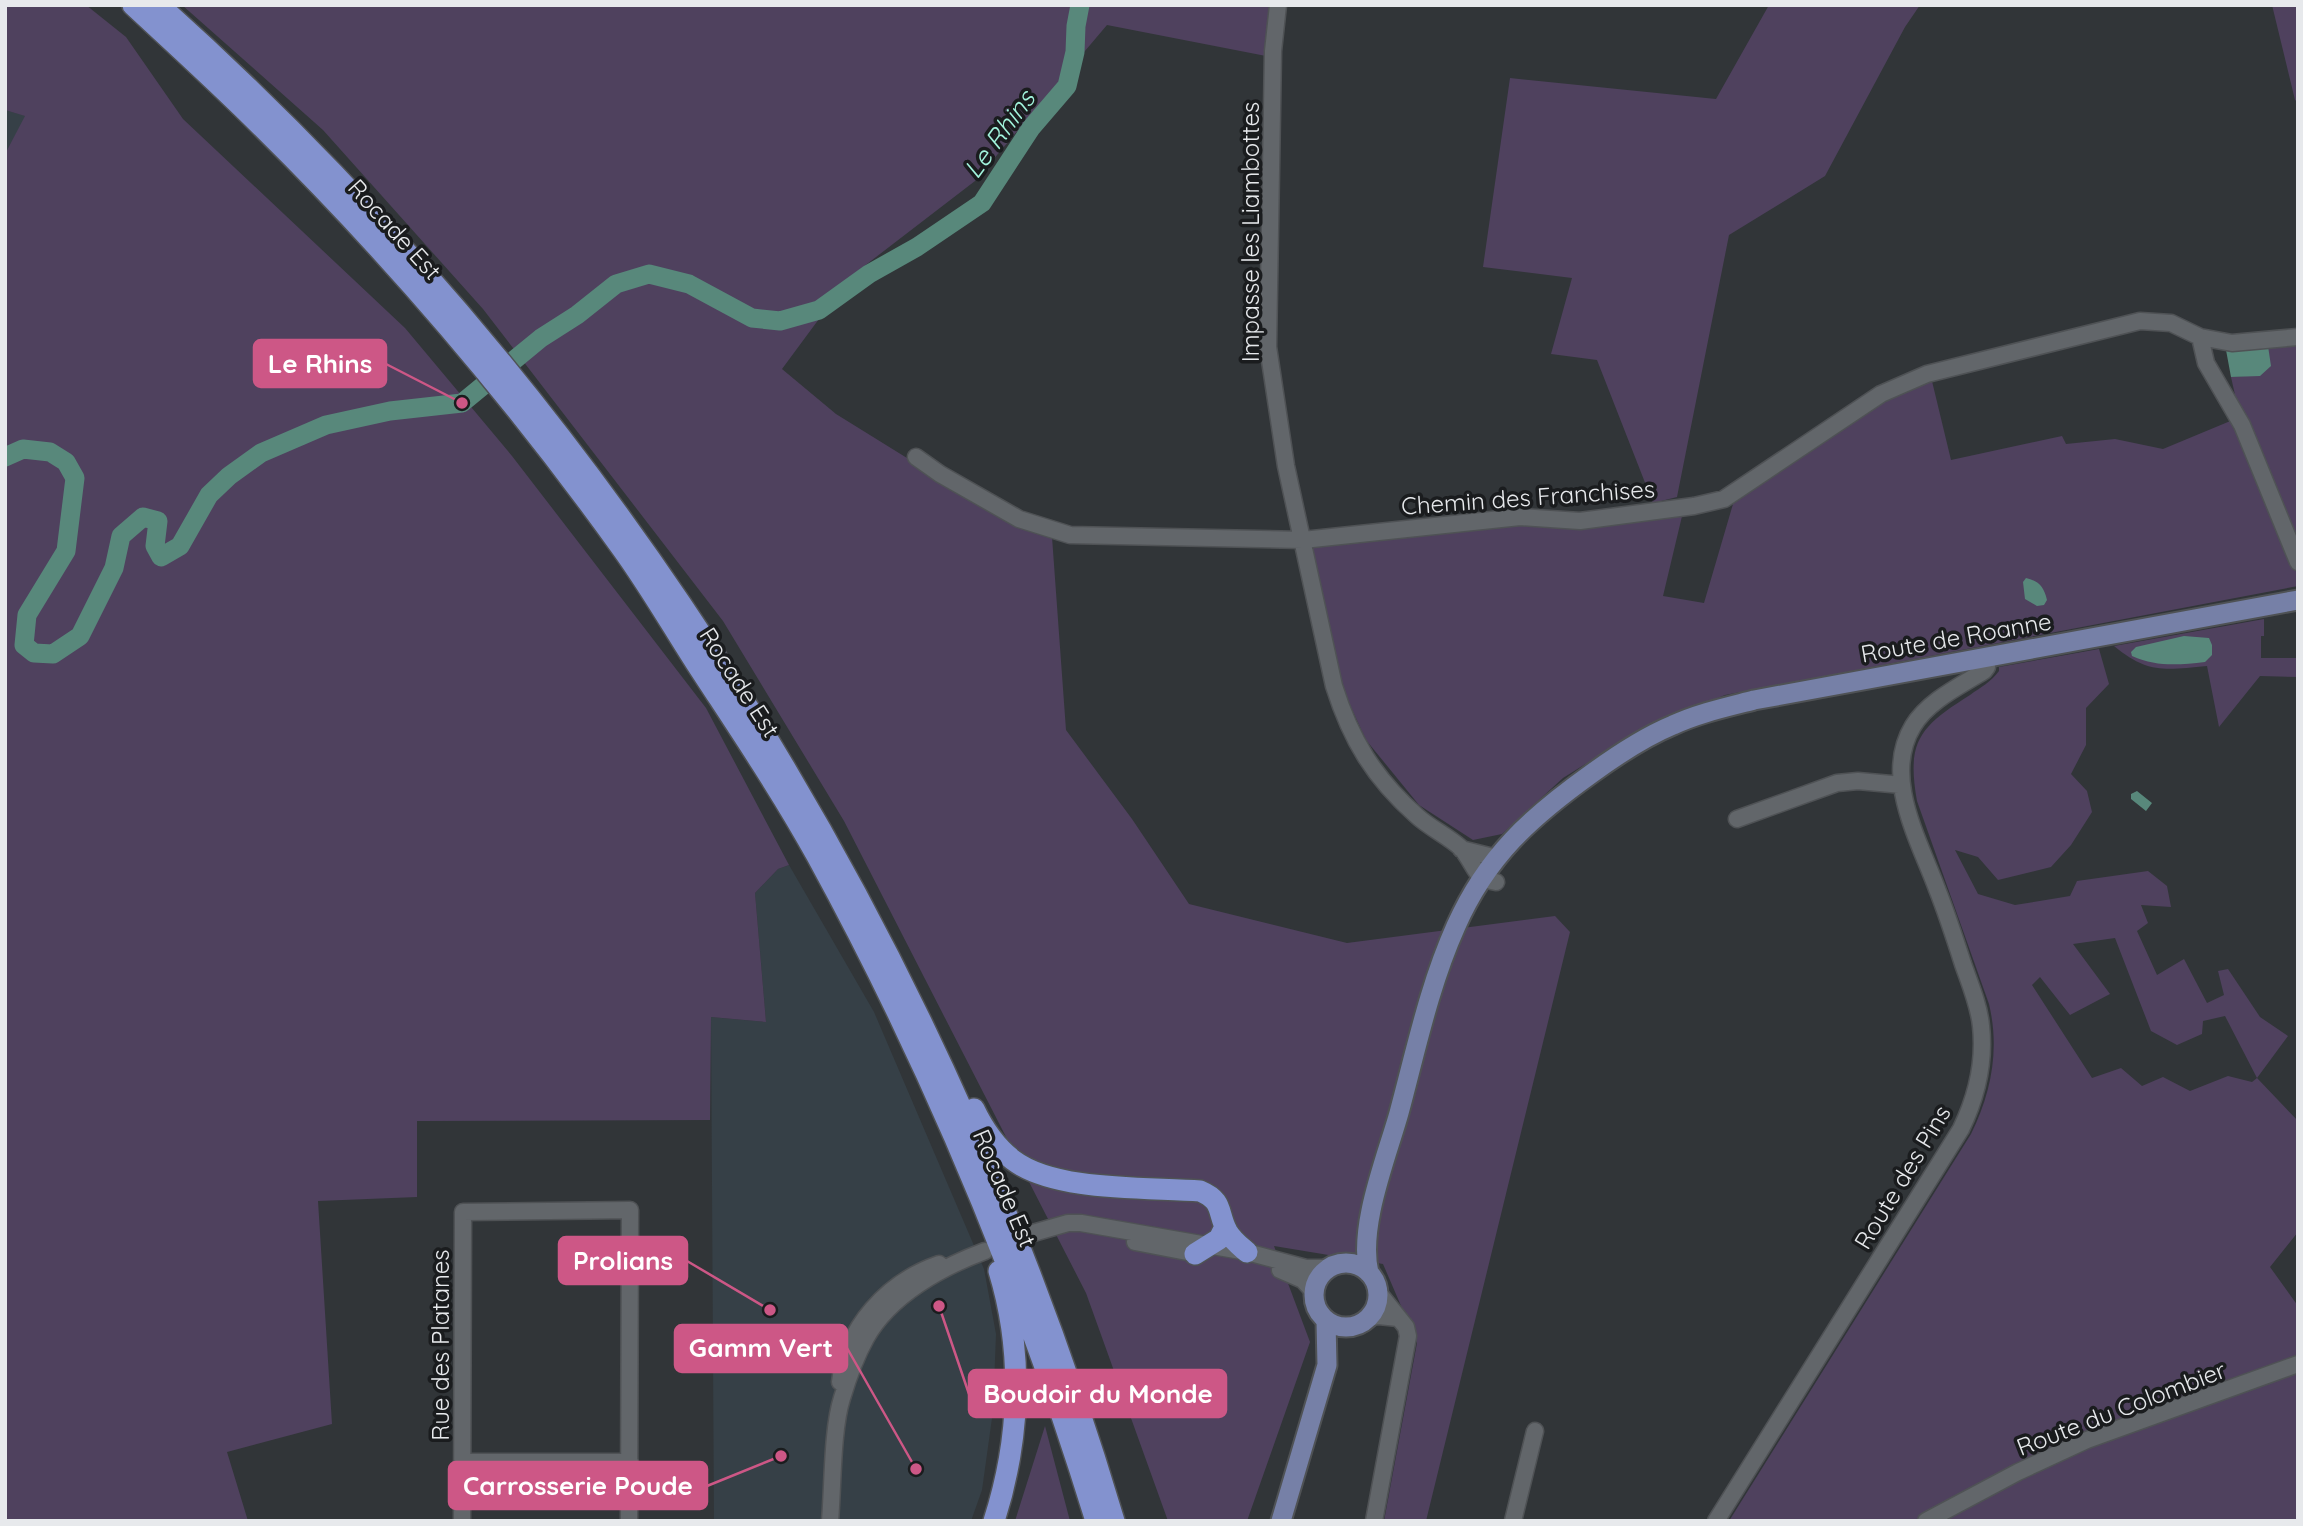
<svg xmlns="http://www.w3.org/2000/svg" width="2303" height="1526" viewBox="0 0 2303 1526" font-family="Quicksand,sans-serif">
	<rect width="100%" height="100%" fill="#313538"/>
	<path fill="#364047" d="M 5,110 L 26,116 L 5,154 Z
		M 789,865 L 874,1012 L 984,1269 L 996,1334 L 993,1411 L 982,1490 L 971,1521 L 714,1521 L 711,1017 L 766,1022 L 755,893 L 778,869 Z"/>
	<path fill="#4f415e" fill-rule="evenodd" d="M 5,5 L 86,5 L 126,37 L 183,119 L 405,328 L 512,456 L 706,708 L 789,865 L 778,869 L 755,893 L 766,1022 L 711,1017 L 710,1120 L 417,1121 L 417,1197 L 318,1201 L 332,1424 L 227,1452 L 248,1521 L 5,1521 L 5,154 L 25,116 L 5,110 Z
		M 182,5 L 1272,5 L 1266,56 L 1107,25 L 975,181 L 850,277 L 782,369 L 836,414 L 936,476 L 1052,537 L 1066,730 L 1132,819 L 1189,904 L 1347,943 L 1555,916 L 1570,932 L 1426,1521 L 1384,1521 L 1417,1343 L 1383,1264 L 1274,1246 L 1310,1342 L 1247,1521 L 1168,1521 L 1086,1293 L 844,821 L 723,621 L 483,309 L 323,130 Z
		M 1769,5 L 1920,5 L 1905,27 L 1825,176 L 1729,235 L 1677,497 L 1653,503 L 1597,360 L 1551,354 L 1572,278 L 1483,267 L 1510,78 L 1716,99 Z
		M 2272,5 L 2298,5 L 2298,102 L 2295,100 Z
		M 2298,340 L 2298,586 L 1725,695 L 1640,730 L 1563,778 L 1502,834 L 1473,840 L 1419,805 L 1366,740 L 1339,681 L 1312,543 L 1523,522 L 1683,512 L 1663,596 L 1704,603 L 1733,504 L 1853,417 L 1931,377 L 1951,460 L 2062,436 L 2066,444 L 2115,439 L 2163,449 L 2240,417 L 2231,377 L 2260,375 L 2268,346 Z
		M 2264,619 L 2264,636 L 2261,636 L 2261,658 L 2298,658 L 2298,677 L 2260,676 L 2219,727 L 2207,666 C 2165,670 2148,674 2114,646 Z
		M 2099,649 L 2109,684 L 2086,708 L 2086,745 L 2071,774 L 2087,791 L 2092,812 L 2071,845 L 2051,867 L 1998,880 L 1978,857 L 1955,850 L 1978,894 L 2015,905 L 2070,896 L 2077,881 L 2148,871 L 2167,886 L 2171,907 L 2141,905 L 2148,923 L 2137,931 L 2157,975 L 2184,959 L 2207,1003 L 2224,995 L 2218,971 L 2228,969 L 2260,1017 L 2288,1036 L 2257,1078 L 2298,1121 L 2298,1232 L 2270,1267 L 2298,1306 L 2298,1357 L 2015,1466 L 1913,1521 L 1729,1521 L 1971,1134 C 1991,1093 2000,1050 1989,1004 L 1917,801 C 1906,740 1921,726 1970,695 C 1981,687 1991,682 1999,671 L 1999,667 ZM 2115,938 L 2151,1031 L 2177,1045 L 2202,1034 L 2203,1021 L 2225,1016 L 2257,1078 L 2252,1082 L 2228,1076 L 2190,1091 L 2163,1077 L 2142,1086 L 2121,1068 L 2092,1078 L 2032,985 L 2040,977 L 2070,1015 L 2110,994 L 2073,944 Z
		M 2298,1368 L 2298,1521 L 1939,1521 L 2006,1481 L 2150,1422 Z
		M 1045,1426 L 1070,1521 L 1015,1521 Z"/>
	<path fill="#58887b" d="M 2268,346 L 2271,366 L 2260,376 L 2231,377 L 2226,350 Z
		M 2026,578 C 2039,581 2044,587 2047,600 L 2044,605 L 2037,606 L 2025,599 L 2023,582 Z
		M 2184,636 L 2209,638 L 2212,645 L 2212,655 L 2205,662 C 2178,665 2157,667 2132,656 L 2131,652 L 2136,647 Z
		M 2137,791 L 2152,803 L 2146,811 L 2131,799 L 2131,794 Z"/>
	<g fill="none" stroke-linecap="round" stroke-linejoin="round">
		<path stroke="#58887b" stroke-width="19" d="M 5,457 L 23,449 L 50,452 L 66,462 L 75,478 L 66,551 L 27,615 L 24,645 L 34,653 L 53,654 L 80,636 L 114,568 L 121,536 L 143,517 L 158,521 L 155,546 L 161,557 L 180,546 L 209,495 L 229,476 L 261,453 L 326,425 L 390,411 L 462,403 L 541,338 L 577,315 L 616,284 L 649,274 L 689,284 L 752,318 L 780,321 L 819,310 L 869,274 L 917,247 L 982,203 L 1031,128 L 1067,86 L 1075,52 L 1076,26 L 1080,5"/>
		<defs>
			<path id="minor" d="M 1278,5 L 1273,51 L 1268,347 L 1286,466 L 1334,686 C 1351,740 1374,778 1417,816 C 1430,828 1448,836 1461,848 C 1469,857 1474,870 1482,879 L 1496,882
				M 2200,337 L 2206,363 L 2242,425 L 2298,562
				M 916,457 L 940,474 L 1019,519 L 1070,535 L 1303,540 L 1520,517 L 1580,521 L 1694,506 L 1724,499 L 1881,394 L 1927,374 L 2140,321 L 2171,323 L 2200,337 L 2232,343 L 2298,337
				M 1737,819 L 1837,783 L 1858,781 L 1902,785
				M 1461,849 L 1497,858
				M 1026,1235 L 1068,1223 L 1081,1223 L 1247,1252 L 1306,1268 L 1328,1268
				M 1135,1242 L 1192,1253
				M 1280,1270 L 1303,1280 L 1314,1292
				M 1368,1318 L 1379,1316 L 1398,1318
				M 840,1382 C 846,1327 887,1282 939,1264
				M 462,1462 L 630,1462
				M 462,1521 L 463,1212 L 630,1210 L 629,1521
				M 830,1521 C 833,1486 832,1429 842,1398 C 848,1378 856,1356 866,1338 C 890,1295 942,1267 985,1251
				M 1374,1521 L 1408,1336 L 1406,1327 L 1378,1292
				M 1513,1521 L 1535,1431
				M 1716,1521 L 1961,1129 C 1977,1096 1985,1063 1981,1026 C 1979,1005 1970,984 1963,964 C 1955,939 1947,914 1937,889 C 1919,840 1882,777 1913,726 C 1928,701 1960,686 1984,671 L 1987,667 L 1986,657
				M 1926,1521 L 2018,1472 L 2087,1440 L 2298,1364"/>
			<path id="major" d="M1314 1295a32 32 0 1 1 64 0a32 32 0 1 1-64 0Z
				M 1369,1273 C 1358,1227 1386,1159 1399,1113 C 1416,1050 1429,986 1456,926 C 1487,856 1531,817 1591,774 C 1617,755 1644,737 1673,725 C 1699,713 1727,707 1754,700 L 2298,600
				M 1281,1521 L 1327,1365 L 1326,1321"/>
			<path id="highway" d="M 133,5 C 175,44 218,83 259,124 C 391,254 513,397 621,547 C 648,584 671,624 696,663 C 737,726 780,789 817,856 C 933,1068 1025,1290 1096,1521
				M 159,5 C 612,411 941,939 1114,1521
				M 974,1109 C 983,1128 996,1147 1013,1160 C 1055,1192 1148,1187 1200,1191 C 1224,1201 1217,1212 1227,1231 C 1232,1240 1240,1246 1247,1252
				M 1195,1254 L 1219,1239 L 1225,1227
				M 994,1521 C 1020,1440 1024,1353 999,1271"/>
		</defs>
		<use href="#minor" stroke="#4f5255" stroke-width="19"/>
		<use href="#major" stroke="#4f5255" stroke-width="23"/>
		<use href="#highway" stroke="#4f5255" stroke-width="24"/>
		<use href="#minor" stroke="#62666a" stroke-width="16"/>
		<use href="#major" stroke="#7680a7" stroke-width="19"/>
		<use href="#highway" stroke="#8392cf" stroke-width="21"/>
	</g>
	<g text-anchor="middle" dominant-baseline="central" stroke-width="7" stroke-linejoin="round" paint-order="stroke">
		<g font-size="24" fill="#e7e9ec" stroke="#1a1c1e">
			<text transform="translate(395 229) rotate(48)">Rocade Est</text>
			<text transform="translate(1250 232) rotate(-90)">Impasse les Liambottes</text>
			<text transform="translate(1528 497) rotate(-4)">Chemin des Franchises</text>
			<text transform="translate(1956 637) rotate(-10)">Route de Roanne</text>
			<text transform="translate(740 682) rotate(57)">Rocade Est</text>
			<text transform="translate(1902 1177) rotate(-59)">Route des Pins</text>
			<text transform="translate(1005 1188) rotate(67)">Rocade Est</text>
			<text transform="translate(440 1345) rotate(-90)">Rue des Platanes</text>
			<text transform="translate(2121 1408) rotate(-21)">Route du Colombier</text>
		</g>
		<g font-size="26" font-style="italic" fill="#a2f4dd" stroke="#1a1c1e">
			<text transform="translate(999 134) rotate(-54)">Le Rhins</text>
		</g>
	</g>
	<path fill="none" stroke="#cd5786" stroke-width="2.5" d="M462 403L386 364M770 1310L687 1261M916 1469L847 1348M939 1306L969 1394M781 1456L707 1486"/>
	<g fill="#cd5786" stroke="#1a1c1e" stroke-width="2.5">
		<circle cx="462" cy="403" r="7"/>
		<circle cx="770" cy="1310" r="7"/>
		<circle cx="916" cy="1469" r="7"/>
		<circle cx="939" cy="1306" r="7"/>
		<circle cx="781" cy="1456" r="7"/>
	</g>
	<g fill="#cd5786" stroke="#cd5786" stroke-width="2.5">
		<rect x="254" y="340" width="132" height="47" rx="7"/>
		<rect x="559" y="1237" width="128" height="47" rx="7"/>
		<rect x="675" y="1325" width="172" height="47" rx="7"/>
		<rect x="969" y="1370" width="257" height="47" rx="7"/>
		<rect x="449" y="1462" width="258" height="47" rx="7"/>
	</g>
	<g font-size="26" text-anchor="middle" font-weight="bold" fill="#fff">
		<text x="320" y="373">Le Rhins</text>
		<text x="623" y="1270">Prolians</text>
		<text x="761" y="1357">Gamm Vert</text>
		<text x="1098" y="1403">Boudoir du Monde</text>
		<text x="578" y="1495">Carrosserie Poude</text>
	</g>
	<rect width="2303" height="1526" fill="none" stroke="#e7e9ec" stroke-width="14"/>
</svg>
